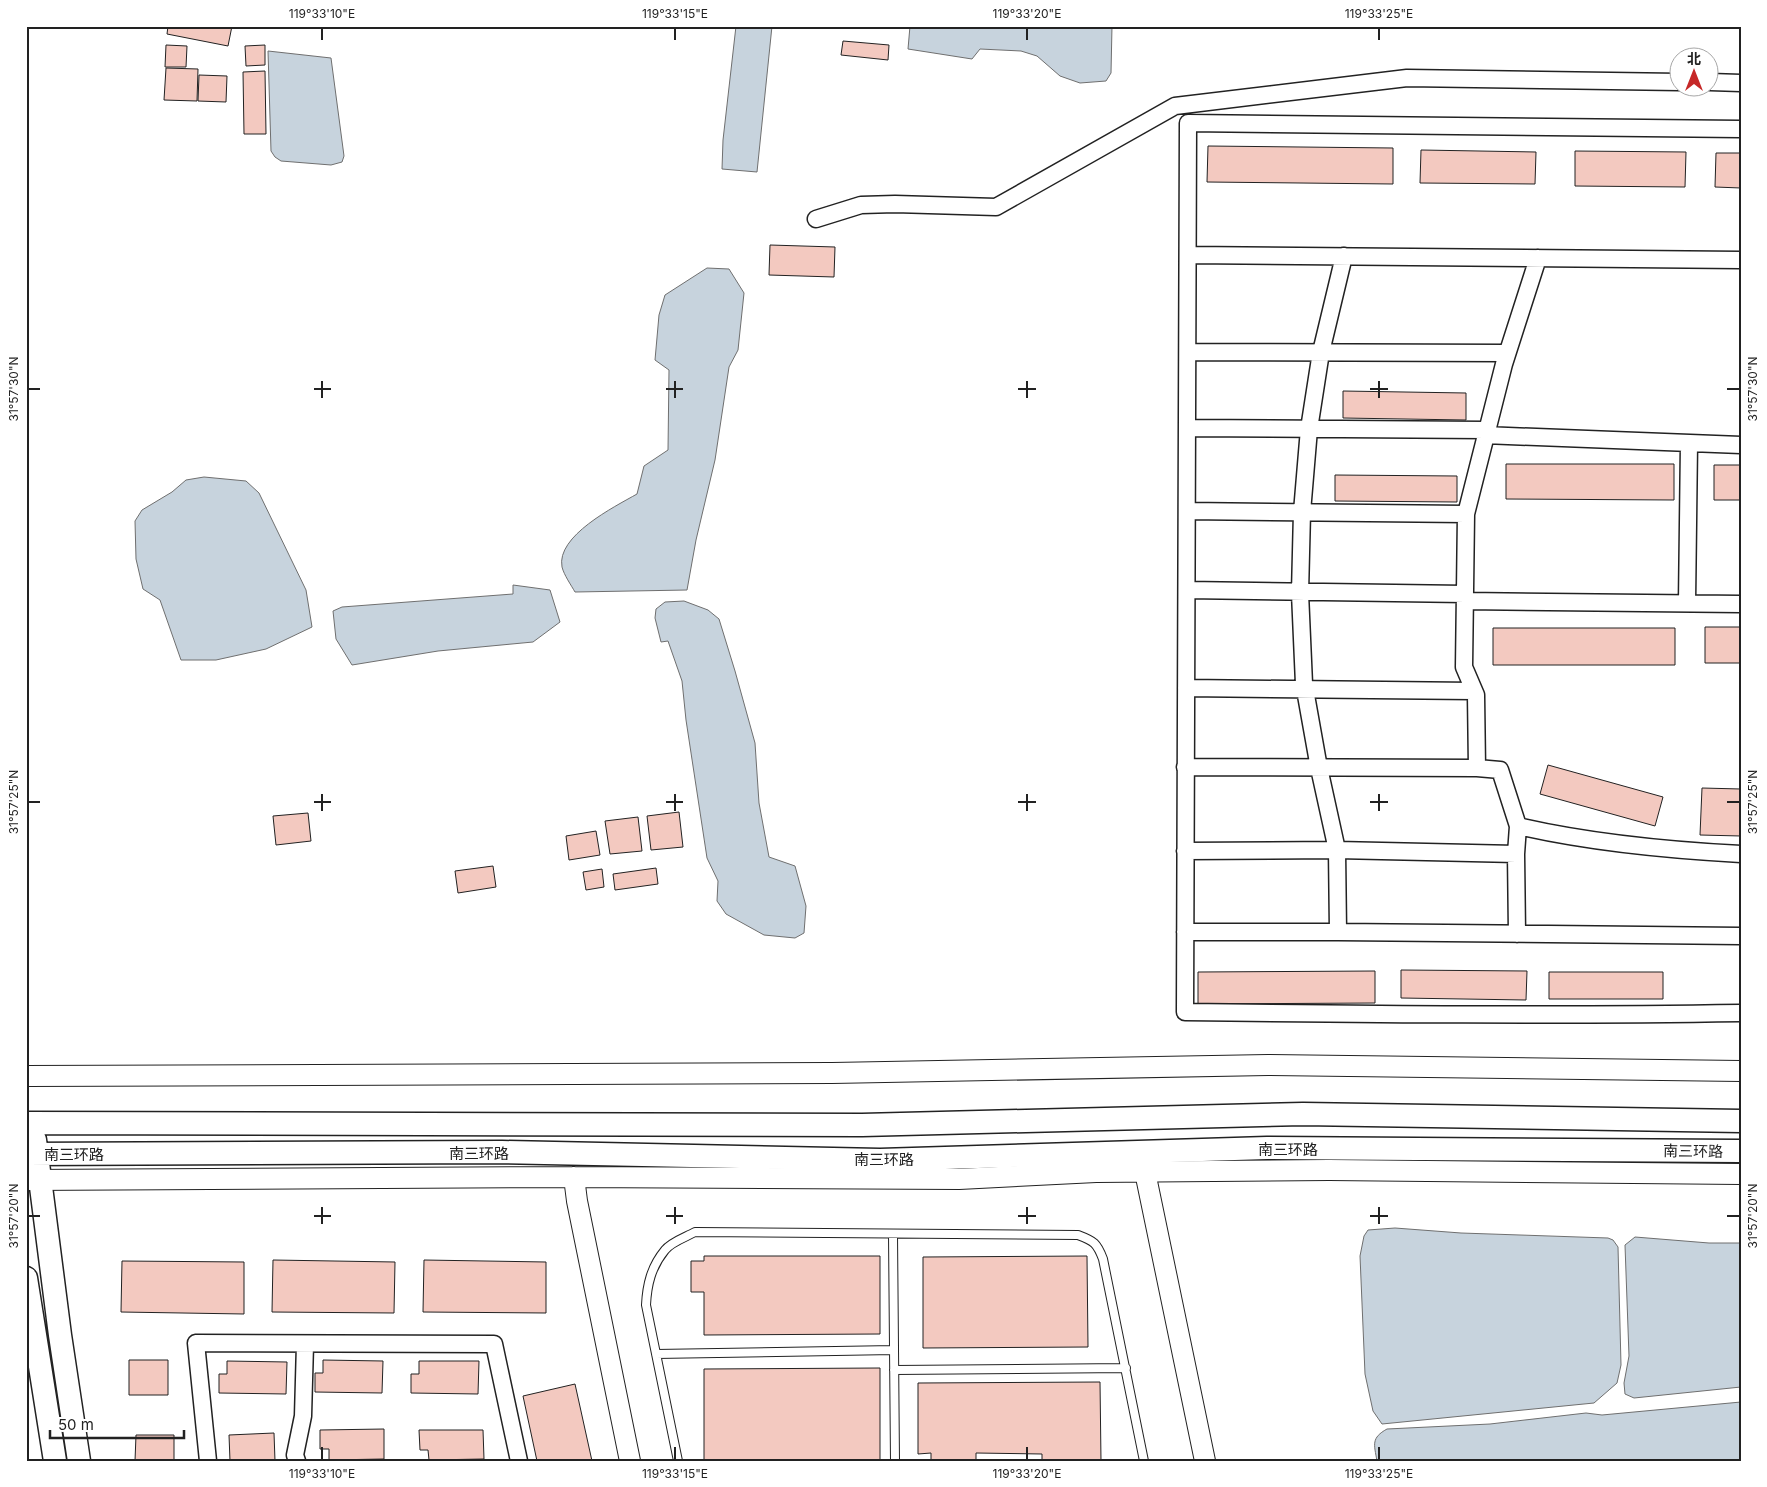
<svg xmlns="http://www.w3.org/2000/svg" width="1767" height="1487" viewBox="0 0 1767 1487" font-family="Inter,'Noto Sans SC',sans-serif">
	<rect width="100%" height="100%" fill="#fff"/>
	<path fill="#c7d3dd" stroke="#6f6f6f" d="M 736,26 L 772,26 L 757,172 L 722,169 L 723,140 Z
		M 910,26 L 1112,26 L 1111,73 L 1106,81 L 1080,83 L 1060,76 L 1037,56 L 1021,51 L 980,49 L 972,59 L 908,49 Z
		M 268,51 L 331,58 L 344,156 L 342,162 L 331,165 L 281,161 L 275,157 L 271,151 Z
		M 707,268 L 729,269 L 744,293 L 738,350 L 729,367 L 715,460 L 696,540 L 687,590 L 575,592 C 571,585 564,575 562,567 C 556,536 614,507 637,494 L 644,466 L 668,450 L 669,370 L 655,360 L 659,315 L 665,295 Z
		M 204,477 L 246,481 L 259,493 L 306,590 L 312,627 L 266,649 L 216,660 L 181,660 L 160,600 L 143,589 L 136,559 L 135,521 L 142,510 L 172,492 L 186,480 Z
		M 513,585 L 550,590 L 560,622 L 533,642 L 438,651 L 352,665 L 336,639 L 333,611 L 342,607 L 513,594 Z
		M 684,601 L 708,610 L 719,619 L 735,671 L 755,743 L 759,803 L 769,857 L 795,866 L 806,906 L 804,933 L 795,938 L 764,935 L 726,914 L 717,901 L 718,881 L 707,858 L 686,720 L 682,681 L 668,641 L 661,642 L 655,618 L 656,609 L 665,602 Z
		M 1395,1228 L 1461,1233 L 1608,1238 L 1613,1240 L 1618,1247 L 1621,1365 L 1617,1383 L 1594,1403 L 1382,1424 L 1373,1411 L 1365,1374 L 1360,1256 L 1364,1236 L 1368,1230 Z
		M 1635,1237 L 1709,1243 L 1741,1243 L 1741,1387 L 1634,1398 L 1625,1394 L 1624,1383 L 1629,1356 L 1625,1245 Z
		M 1741,1402 L 1741,1461 L 1377,1461 C 1374,1444 1371,1438 1387,1429 L 1490,1424 L 1586,1413 L 1602,1415 Z"/>
	<path fill="#f3c9c0" stroke="#222" d="M 168,26 L 232,26 L 228,46 L 167,34 Z
		M 843,41 L 889,45 L 888,60 L 841,55 Z
		M 166,45 L 187,46 L 186,67 L 165,67 Z
		M 265,45 L 265,65 L 246,66 L 245,46 Z
		M 166,68 L 198,69 L 197,101 L 164,100 Z
		M 265,71 L 266,134 L 244,134 L 243,72 Z
		M 199,75 L 227,76 L 226,102 L 198,101 Z
		M 1208,146 L 1393,148 L 1393,184 L 1207,182 Z
		M 1421,150 L 1536,152 L 1535,184 L 1420,183 Z
		M 1575,151 L 1686,152 L 1685,187 L 1575,186 Z
		M 1716,153 L 1741,153 L 1741,188 L 1715,187 Z
		M 770,245 L 835,247 L 834,277 L 769,275 Z
		M 1343,391 L 1466,393 L 1466,420 L 1343,418 Z
		M 1506,464 L 1674,464 L 1674,500 L 1506,499 Z
		M 1714,465 L 1741,465 L 1741,500 L 1714,500 Z
		M 1335,475 L 1457,476 L 1457,502 L 1335,501 Z
		M 1705,627 L 1741,627 L 1741,663 L 1705,663 Z
		M 1493,628 L 1675,628 L 1675,665 L 1493,665 Z
		M 1548,765 L 1663,797 L 1655,826 L 1540,794 Z
		M 1702,788 L 1741,789 L 1741,836 L 1700,835 Z
		M 679,812 L 683,847 L 651,850 L 647,816 Z
		M 308,813 L 311,841 L 276,845 L 273,816 Z
		M 638,817 L 642,851 L 610,854 L 605,821 Z
		M 596,831 L 600,855 L 569,860 L 566,836 Z
		M 493,866 L 496,887 L 458,893 L 455,871 Z
		M 656,868 L 658,884 L 615,890 L 613,874 Z
		M 602,869 L 604,887 L 586,890 L 583,872 Z
		M 1401,970 L 1527,971 L 1526,1000 L 1401,998 Z
		M 1375,971 L 1375,1003 L 1198,1004 L 1198,972 Z
		M 1549,972 L 1663,972 L 1663,999 L 1549,999 Z
		M 704,1256 L 880,1256 L 880,1334 L 704,1335 L 704,1292 L 691,1292 L 691,1261 L 704,1261 Z
		M 1087,1256 L 1088,1347 L 923,1348 L 923,1257 Z
		M 273,1260 L 395,1262 L 394,1313 L 272,1312 Z
		M 424,1260 L 546,1262 L 546,1313 L 423,1312 Z
		M 122,1261 L 244,1262 L 244,1314 L 121,1312 Z
		M 129,1360 L 168,1360 L 168,1395 L 129,1395 Z
		M 323,1360 L 383,1361 L 382,1393 L 315,1392 L 315,1373 L 323,1373 Z
		M 227,1361 L 287,1362 L 286,1394 L 219,1393 L 219,1374 L 227,1374 Z
		M 419,1361 L 479,1361 L 478,1394 L 411,1393 L 411,1374 L 419,1374 Z
		M 880,1368 L 880,1461 L 704,1461 L 704,1369 Z
		M 1100,1382 L 1101,1461 L 1042,1461 L 1042,1454 L 976,1453 L 976,1461 L 931,1461 L 931,1453 L 918,1454 L 918,1383 Z
		M 575,1384 L 592,1461 L 537,1461 L 523,1396 Z
		M 384,1429 L 384,1459 L 329,1460 L 329,1449 L 320,1449 L 320,1430 Z
		M 419,1430 L 483,1430 L 484,1459 L 429,1460 L 428,1450 L 420,1450 Z
		M 274,1433 L 275,1461 L 230,1461 L 229,1435 Z
		M 136,1435 L 174,1435 L 174,1461 L 135,1461 Z"/>
	<g fill="none" stroke-linecap="round" stroke-linejoin="round">
		<defs>
			<path id="service" d="M 893,1234 L 895,1461
				M 656,1354 L 894,1350
				M 894,1370 L 1126,1368
				M 678,1461 L 646,1305 C 647,1285 651,1267 665,1250 C 671,1242 686,1237 695,1232 L 1078,1235 C 1094,1241 1097,1243 1103,1259 L 1144,1461"/>
			<path id="minor" d="M 1710,82 L 1741,83
				M 1741,129 L 1188,123 L 1185,1012 C 1370,1014 1556,1016 1741,1013
				M 816,219 L 861,205 L 895,204 L 996,207 L 1175,106 L 1407,78 L 1680,82
				M 1188,255 L 1741,260
				M 1188,352 L 1507,353
				M 1187,428 L 1486,430
				M 1484,435 L 1741,445
				M 1187,511 L 1466,514
				M 1187,590 L 1465,594
				M 1465,601 L 1741,604
				M 1687,603 L 1689,443
				M 1186,688 L 1474,691
				M 1185,767 L 1477,768
				M 1518,826 C 1591,843 1666,850 1741,854
				M 1185,851 L 1337,850 L 1516,854
				M 1185,932 L 1338,932 L 1741,936
				M 1338,932 L 1337,850 L 1319,768 L 1304,684 L 1300,593 L 1302,512 L 1309,429 L 1321,352 L 1344,256
				M 1517,934 L 1516,854 L 1518,826 L 1500,770 L 1477,768 L 1476,695 L 1464,667 L 1466,514 L 1504,364 L 1538,258
				M 208,1461 L 196,1343 L 494,1344 L 519,1461
				M 297,1461 L 295,1455 L 303,1416 L 305,1344"/>
			<path id="tertiary" d="M 26,1076 L 832,1073 L 1268,1065 L 1741,1071
				M 1145,1172 L 1205,1461
				M 574,1177 L 577,1201 L 630,1461
				M 26,1180 L 574,1177 L 959,1179 L 1096,1172 L 1329,1170 L 1741,1174"/>
			<path id="secondary" d="M 26,1123 L 862,1125 L 1303,1114 L 1741,1121
				M 35,1140 L 60,1335 L 79,1461
				M 26,1154 L 502,1152 L 880,1160 L 1267,1148 L 1741,1151
				M 26,1278 L 55,1461"/>
		</defs>
		<use href="#service" stroke="#222" stroke-width="10"/>
		<use href="#minor" stroke="#222" stroke-width="19"/>
		<use href="#tertiary" stroke="#222" stroke-width="22"/>
		<use href="#secondary" stroke="#222" stroke-width="25"/>
		<use href="#service" stroke="#fff" stroke-width="8"/>
		<use href="#minor" stroke="#fff" stroke-width="16"/>
		<use href="#tertiary" stroke="#fff" stroke-width="20"/>
		<use href="#secondary" stroke="#fff" stroke-width="22"/>
	</g>
	<path fill="none" stroke="#222" stroke-width="2" d="M 322,28 L 322,40M 675,28 L 675,40M 1027,28 L 1027,40M 1379,28 L 1379,40M 322,381 L 322,398M 675,381 L 675,398M 1027,381 L 1027,398M 1379,381 L 1379,398M 28,389 L 40,389M 314,389 L 331,389M 666,389 L 683,389M 1018,389 L 1036,389M 1370,389 L 1388,389M 1727,389 L 1740,389M 322,794 L 322,811M 675,794 L 675,811M 1027,794 L 1027,811M 1379,794 L 1379,811M 28,802 L 40,802M 314,802 L 331,802M 666,802 L 683,802M 1018,802 L 1036,802M 1370,802 L 1388,802M 1727,802 L 1740,802M 322,1207 L 322,1224M 675,1207 L 675,1224M 1027,1207 L 1027,1224M 1379,1207 L 1379,1224M 28,1216 L 40,1216M 314,1216 L 331,1216M 666,1216 L 683,1216M 1018,1216 L 1036,1216M 1370,1216 L 1388,1216M 1727,1216 L 1740,1216M 322,1447 L 322,1460M 675,1447 L 675,1460M 1027,1447 L 1027,1460M 1379,1447 L 1379,1460"/>
	<g text-anchor="middle" dominant-baseline="central" stroke-width="4" stroke-linejoin="round" paint-order="stroke">
		<g font-size="15" fill="#222" stroke="#fff">
			<text x="1288" y="1149">南三环路</text>
			<text transform="translate(1693 1151) rotate(1)">南三环路</text>
			<text x="479" y="1153">南三环路</text>
			<text x="74" y="1154">南三环路</text>
			<text x="884" y="1159">南三环路</text>
		</g>
	</g>
	<rect width="1767" height="1487" fill="none" stroke="#ffffff" stroke-width="55"/>
	<g transform="translate(1694 72)"><circle r="24" fill="#ffffff" stroke="#a7a7a7"/>
	<path d="M0-4L9 19L0 12L-9 19Z" fill="#c62828"/>
	<text y="-8" font-size="14" font-weight="bold" text-anchor="middle" fill="#222222">北</text>
	</g>
	<path d="M50 1430v8h134v-8" fill="none" stroke="#222222" stroke-width="2.5"/>
	<text x="58" y="1430" font-size="15" fill="#222222" stroke="#ffffff" stroke-width="4" paint-order="stroke">50 m</text>
	<rect x="28" y="28" width="1712" height="1432" fill="none" stroke="#222" stroke-width="2"/>
	<g font-size="12" text-anchor="middle" fill="#222">
		<text x="322" y="18">119°33'10"E</text>
		<text x="675" y="18">119°33'15"E</text>
		<text x="1027" y="18">119°33'20"E</text>
		<text x="1379" y="18">119°33'25"E</text>
		<text transform="translate(14 389) rotate(-90)" y="4">31°57'30"N</text>
		<text transform="translate(1753 389) rotate(-90)" y="4">31°57'30"N</text>
		<text transform="translate(14 802) rotate(-90)" y="4">31°57'25"N</text>
		<text transform="translate(1753 802) rotate(-90)" y="4">31°57'25"N</text>
		<text transform="translate(14 1216) rotate(-90)" y="4">31°57'20"N</text>
		<text transform="translate(1753 1216) rotate(-90)" y="4">31°57'20"N</text>
		<text x="322" y="1478">119°33'10"E</text>
		<text x="675" y="1478">119°33'15"E</text>
		<text x="1027" y="1478">119°33'20"E</text>
		<text x="1379" y="1478">119°33'25"E</text>
	</g>
</svg>
